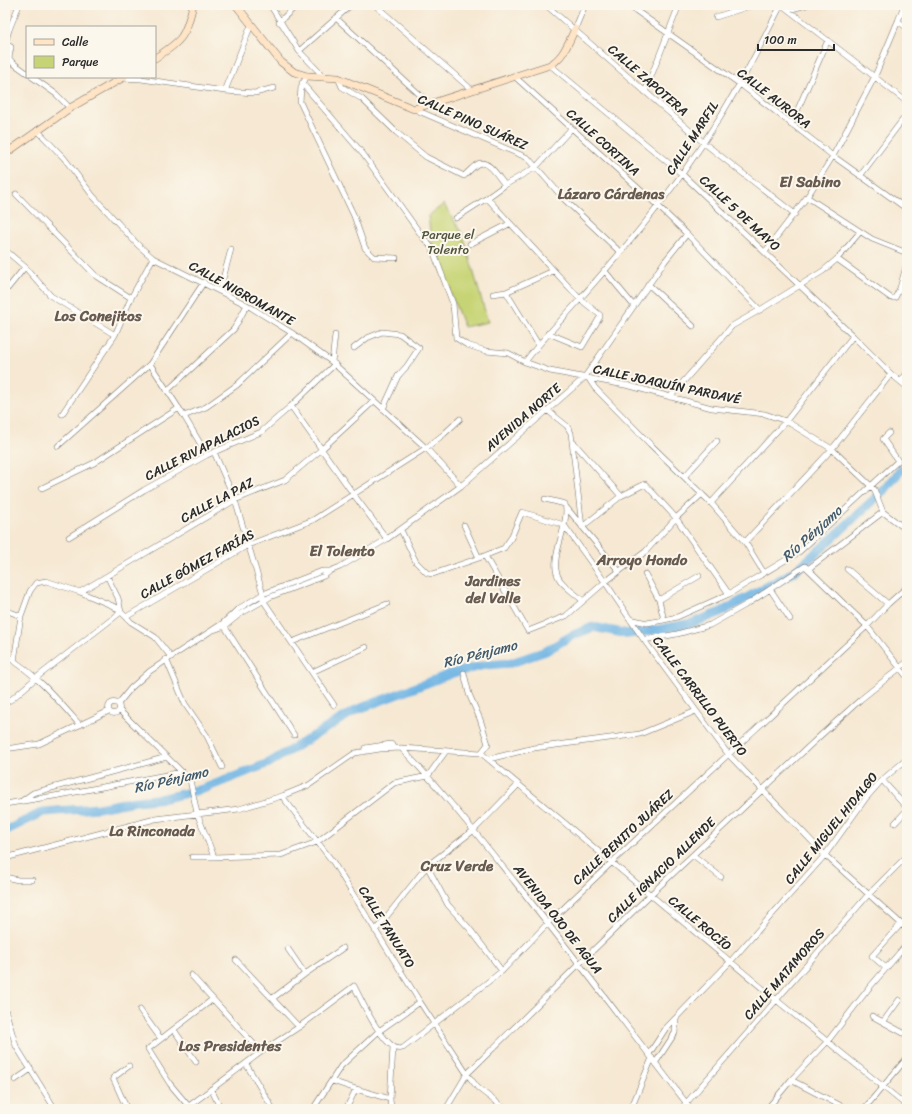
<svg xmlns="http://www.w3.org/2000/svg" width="912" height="1114" viewBox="0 0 912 1114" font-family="Sriracha,sans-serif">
	<rect width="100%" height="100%" fill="#fbf7ec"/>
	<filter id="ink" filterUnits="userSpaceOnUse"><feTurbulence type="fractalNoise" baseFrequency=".025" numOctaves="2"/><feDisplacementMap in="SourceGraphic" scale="8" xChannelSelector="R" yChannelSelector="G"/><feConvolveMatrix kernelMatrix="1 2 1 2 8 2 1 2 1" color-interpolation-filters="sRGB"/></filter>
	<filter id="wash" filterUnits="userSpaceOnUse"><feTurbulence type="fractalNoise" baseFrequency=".012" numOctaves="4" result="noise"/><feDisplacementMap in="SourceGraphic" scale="16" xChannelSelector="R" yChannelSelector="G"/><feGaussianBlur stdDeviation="0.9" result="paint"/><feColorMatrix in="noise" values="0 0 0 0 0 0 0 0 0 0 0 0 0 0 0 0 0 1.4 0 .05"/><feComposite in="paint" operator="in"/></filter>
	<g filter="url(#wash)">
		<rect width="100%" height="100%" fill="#f6e8d2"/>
		<path fill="#c7d475" stroke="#798050" d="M 444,204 L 463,235 L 488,322 L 464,327 L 432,246 L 428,216 Z"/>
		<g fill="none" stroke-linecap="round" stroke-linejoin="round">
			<path stroke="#6cb2e3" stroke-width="9" d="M 5,831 L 43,812 L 98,808 L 135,801 L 165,798 L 203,789 L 269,763 L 356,710 L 453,673 L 485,665 L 511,663 L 546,651 L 571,636 L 593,627 L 628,634 L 662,629 L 692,623 L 721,612 L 795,571 L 824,546 L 887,487 L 900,471 L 907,467"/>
		</g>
	</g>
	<g filter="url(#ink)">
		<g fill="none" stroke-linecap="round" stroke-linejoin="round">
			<defs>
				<path id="street" d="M 19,5 L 9,30 L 5,43 L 11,47 L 9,58 L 13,63 L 27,73
					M 270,5 L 299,51 L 324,77
					M 375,5 L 472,90
					M 546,5 L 704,143 L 795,214
					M 628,5 L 740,84 L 833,156 L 907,209
					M 782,5 L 907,102
					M 789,10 L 806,5
					M 716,17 L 753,5
					M 336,18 L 430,104
					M 898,21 L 907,28
					M 279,22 L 297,5
					M 575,29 L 585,5
					M 299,51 L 351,5
					M 550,65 L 682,174 L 853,336 L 891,374 L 907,387
					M 307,76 L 301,87 L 300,102 L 354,216 L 365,248 L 374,257 L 396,258
					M 514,76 L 658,206 L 687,234 L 760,310
					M 32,77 L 56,94 L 70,108
					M 121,78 L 141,79 L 225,91 L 255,93 L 274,88
					M 338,78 L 342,87 L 362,99 L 396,132 L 426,157 L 464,176 C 468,172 472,168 476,165 C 488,157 498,177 505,185
					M 302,83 L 363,154 L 422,236 L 432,248 L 453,304 L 456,338 L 467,345 L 486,351 L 508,353 L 525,362 L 550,371 L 630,386 L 712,408 L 765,414 L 786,421 L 832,449 L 874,489 L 883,512 L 907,530
					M 225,91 L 251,25
					M 645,92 L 679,5
					M 414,109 L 528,158 L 565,200 L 620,252
					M 791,125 L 828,40
					M 37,130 L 64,158 L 93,196 L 138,245 L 153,258 L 247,305 L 292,333 L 332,362 L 426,448 L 461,486
					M 860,176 L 907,114
					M 16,194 L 95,275 L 131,298
					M 807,197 L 872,239 L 907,253
					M 487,198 L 580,299 L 600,315 L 600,317 L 582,347 L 548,333
					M 456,218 L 487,198 L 505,185 L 536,167 L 571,129
					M 470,244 L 509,224
					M 5,250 L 25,267 L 51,296 L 115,335
					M 765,252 L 807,197 L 833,156 L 875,76 L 898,21 L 904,5
					M 837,259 L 891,298 L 895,298 L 900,288 L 907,263
					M 604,270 L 634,306
					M 648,284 L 693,326
					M 8,288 L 25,267
					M 900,288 L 907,293
					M 220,290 L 231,249
					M 506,292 L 538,344
					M 493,294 L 506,292 L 553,271
					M 354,348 L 367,338 L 382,332 L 400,334 L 419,348 L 407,366 L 398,376 L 383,409
					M 332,362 L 335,335
					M 525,362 C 542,339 562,320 580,299 C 607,268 634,238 658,206 C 688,168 715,127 739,85 C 754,59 767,32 781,5
					M 150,364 L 184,416 L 207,455
					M 589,379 L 595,388 L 650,444 L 711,503 L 745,542 L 764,573
					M 901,381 L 907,373
					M 167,391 L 234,329 L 247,305
					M 670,397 L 732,326 L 760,310 L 823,271 L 837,259 L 860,232
					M 291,406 L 354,495 L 387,539
					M 547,410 L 567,426 L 571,433 L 582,527
					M 62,414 L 115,335 L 131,298 L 153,258
					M 184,416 L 206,407 L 237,385 L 292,333
					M 574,443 L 621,496
					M 58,446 L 150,364 L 204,282
					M 214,452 L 235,500 L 263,594 L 263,600 L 334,705
					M 684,477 L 717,441
					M 42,488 L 94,463 L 179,408
					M 545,499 L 565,504 C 571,525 546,561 560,580 C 566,588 576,594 583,601
					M 711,503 L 786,421 L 853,336
					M 566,507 L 619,571
					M 464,525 L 479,558
					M 582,527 L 621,496 L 645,484 L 676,518 L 729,594
					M 401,530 L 416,562 L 427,573 L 433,574 L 479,558 L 504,548 L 511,538 L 522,512 L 564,525 L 605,582 L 644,640 L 728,754 L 825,855 L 907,929
					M 69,537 L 144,490 L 207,455 L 261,432 L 291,406 L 335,364
					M 745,542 L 832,449 L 891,374
					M 485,556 L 528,631 L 566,616 L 605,582 L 645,552 L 676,518 L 702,494
					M 808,569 L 883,512
					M 847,569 L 888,604
					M 645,574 L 659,600 L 664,620
					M 107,576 L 118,598 L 121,612
					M 770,589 L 790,619
					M 80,592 L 235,500 L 285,480 L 322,449 L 374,401
					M 659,600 L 699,576
					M 5,610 L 21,616
					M 126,617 L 248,545 L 313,520 L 426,448 L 444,434 L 460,419
					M 630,619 L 647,623 L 664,620 L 677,617 L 729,594 L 799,552 L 898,461 L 883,439 L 889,433
					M 223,624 L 294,735
					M 211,631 L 225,626 L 240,614 L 270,597 L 324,576 L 330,571 L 340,567 L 387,539 L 461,486 L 584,378 L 665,261 L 687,234
					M 644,640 L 677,634 L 710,625 L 749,603 L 805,566 L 867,626 L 907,677
					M 292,642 L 387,604
					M 5,655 C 35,673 57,699 80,725
					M 166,659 L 185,704 L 207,736 L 222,767
					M 14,661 L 21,616 L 30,591 L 36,583 L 46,581 L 80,592 L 113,606 L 121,612 L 131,622 L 155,637 L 171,657
					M 312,672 L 366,647
					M 464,673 L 469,694 L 480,719 L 488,744 L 481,753
					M108.5 708a5.5 5.5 0 1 1 11 0a5.5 5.5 0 1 1-11 0Z
					M 5,703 L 12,699 L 36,678 L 121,612
					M 118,704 L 131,688 L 150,671 L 223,623 L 238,609 L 263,594 L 322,571 L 330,571
					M 119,710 L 190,780 L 197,813 L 214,857
					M 401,748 C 442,790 478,836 515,882 C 575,957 632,1033 691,1109
					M 5,749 L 39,744 L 109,711
					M 364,752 L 365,748 L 391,744 L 395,748
					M 481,753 L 780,1003 L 907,1106
					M 489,759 L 534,748 L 640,734 L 696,711
					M 882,780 L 907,808
					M 282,796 L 333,862 L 420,1002 L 467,1074 L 478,1088 L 505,1109
					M 23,800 L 33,793 L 167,757
					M 5,804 L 60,795 L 182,772
					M 895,823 L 907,810
					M 693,855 L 721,877
					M 192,857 L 214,857 L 281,855 L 317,842 L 394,783 L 428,776 L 446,751
					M 5,858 L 155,819 L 239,809 L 282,796 L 309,785 L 355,753 L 380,749 L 401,748 L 481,753
					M 427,866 L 448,905 L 469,928 L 502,971
					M 5,877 L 18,880 L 32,880
					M 375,931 L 427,866 L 474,830 L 518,785
					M 288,949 L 305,974
					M 236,960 L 299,1027
					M 886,968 L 872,956 L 901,924
					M 191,975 L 261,1052
					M 273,998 L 305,974 L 343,948
					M 5,1009 L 16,1046 L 55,1109
					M 140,1010 L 161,1039
					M 872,1016 L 907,1035
					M 883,1022 L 899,1000
					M 174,1030 L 196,1062
					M 649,1054 L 666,1028 L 730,962 L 825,855 L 866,798 L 882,780 L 907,759
					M 656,1062 L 675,1033 L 676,1019
					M 246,1064 L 273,1109
					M 15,1080 L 31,1069
					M 791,1080 L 847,1109
					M 332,1081 L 356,1089 L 390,1099
					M 211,1089 L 221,1109
					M 127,1109 L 113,1078 L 129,1066
					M 185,1109 L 261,1052 L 299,1027 L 354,986 C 363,1003 378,1037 394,1047 C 397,1049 400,1049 403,1048 L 502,971 L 548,923 L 611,863 L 867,626 L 888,604 L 907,587
					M 191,1109 L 170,1084 L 148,1049 L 213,999
					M 313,1109 L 341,1066 L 379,1031 L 420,1002
					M 346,1109 L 356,1089
					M 391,1109 L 390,1099 L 393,1047
					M 446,1109 L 467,1074 L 579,964 L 650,895 L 820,736 L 860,700 L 907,662
					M 631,1109 L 652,1058
					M 681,1109 L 868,895 L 907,856
					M 767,1109 L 791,1080 L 827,1042 L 869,988 L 907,944
					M 864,1109 L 907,1058"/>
				<path id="secondary" d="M 236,5 L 281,62 L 294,72 L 307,76 L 338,78 L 414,109 L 550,65 C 564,57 568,43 575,29
					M 155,58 C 183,40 185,37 193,5
					M 5,154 L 70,108 L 124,77"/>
			</defs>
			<use href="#street" stroke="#726d65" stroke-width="6"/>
			<use href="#secondary" stroke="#726d65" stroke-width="8"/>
			<use href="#street" stroke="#fff" stroke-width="5"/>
			<use href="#secondary" stroke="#ffe4c6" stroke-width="7"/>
		</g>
	</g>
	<g text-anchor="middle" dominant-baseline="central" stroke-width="4" stroke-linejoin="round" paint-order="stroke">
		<g font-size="13" fill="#2b2b2b" stroke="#fbf7ec">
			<text transform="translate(648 80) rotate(41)">CALLE ZAPOTERA</text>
			<text transform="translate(774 98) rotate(38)">CALLE AURORA</text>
			<text transform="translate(473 122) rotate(24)">CALLE PINO SUÁREZ</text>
			<text transform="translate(692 138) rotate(-57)">CALLE MARFIL</text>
			<text transform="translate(603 142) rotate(42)">CALLE CORTINA</text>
			<text transform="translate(740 213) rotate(43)">CALLE 5 DE MAYO</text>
			<text transform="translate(242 293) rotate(29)">CALLE NIGROMANTE</text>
			<text transform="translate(667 384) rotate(12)">CALLE JOAQUÍN PARDAVÉ</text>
			<text transform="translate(523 417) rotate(-41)">AVENIDA NORTE</text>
			<text transform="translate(202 448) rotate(-27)">CALLE RIVAPALACIOS</text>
			<text transform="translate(217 500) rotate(-28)">CALLE LA PAZ</text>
			<text transform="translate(197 564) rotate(-29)">CALLE GÓMEZ FARÍAS</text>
			<text transform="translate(700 696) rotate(53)">CALLE CARRILLO PUERTO</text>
			<text transform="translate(831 828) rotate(-51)">CALLE MIGUEL HIDALGO</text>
			<text transform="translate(623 837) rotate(-43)">CALLE BENITO JUÁREZ</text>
			<text transform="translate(661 870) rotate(-44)">CALLE IGNACIO ALLENDE</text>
			<text transform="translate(558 919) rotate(52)">AVENIDA OJO DE AGUA</text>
			<text transform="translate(700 923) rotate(40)">CALLE ROCÍO</text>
			<text transform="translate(387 927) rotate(58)">CALLE TANUATO</text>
			<text transform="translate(784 974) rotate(-49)">CALLE MATAMOROS</text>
		</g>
		<g font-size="13" fill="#52553e" stroke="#fbf7ec">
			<text x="448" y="234">Parque el<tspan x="448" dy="15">Tolento</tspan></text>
		</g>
		<g font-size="14" font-style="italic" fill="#425a6b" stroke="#fbf7ec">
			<text transform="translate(812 534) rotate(-42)">Río Pénjamo</text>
			<text transform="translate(480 654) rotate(-14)">Río Pénjamo</text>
			<text transform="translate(171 780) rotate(-13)">Río Pénjamo</text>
		</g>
		<g font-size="15" font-weight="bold" fill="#685a4f" stroke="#fbf7ec">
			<text x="810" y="182">El Sabino</text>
			<text x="611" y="194">Lázaro Cárdenas</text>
			<text x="98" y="316">Los Conejitos</text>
			<text x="342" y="551">El Tolento</text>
			<text x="642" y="560">Arroyo Hondo</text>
			<text x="493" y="581">Jardines<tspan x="493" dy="17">del Valle</tspan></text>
			<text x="152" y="831">La Rinconada</text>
			<text x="457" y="866">Cruz Verde</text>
			<text x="230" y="1046">Los Presidentes</text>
		</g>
	</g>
	<rect width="912" height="1114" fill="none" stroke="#fbf7ec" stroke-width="20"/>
	<rect x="26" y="26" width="130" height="52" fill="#fbf7ec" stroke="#a8a59f"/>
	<rect x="34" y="39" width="20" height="6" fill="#ffe4c6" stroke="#a8a59f"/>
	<text x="62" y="46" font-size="12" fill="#2b2b2b">Calle</text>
	<rect x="34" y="56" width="20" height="12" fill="#c7d475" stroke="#a8a59f"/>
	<text x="62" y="66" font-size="12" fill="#2b2b2b">Parque</text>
	<path d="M758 44v6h76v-6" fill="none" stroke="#2b2b2b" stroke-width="2"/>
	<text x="764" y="44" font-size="12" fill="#2b2b2b" stroke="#fbf7ec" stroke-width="3" paint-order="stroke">100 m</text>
</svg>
